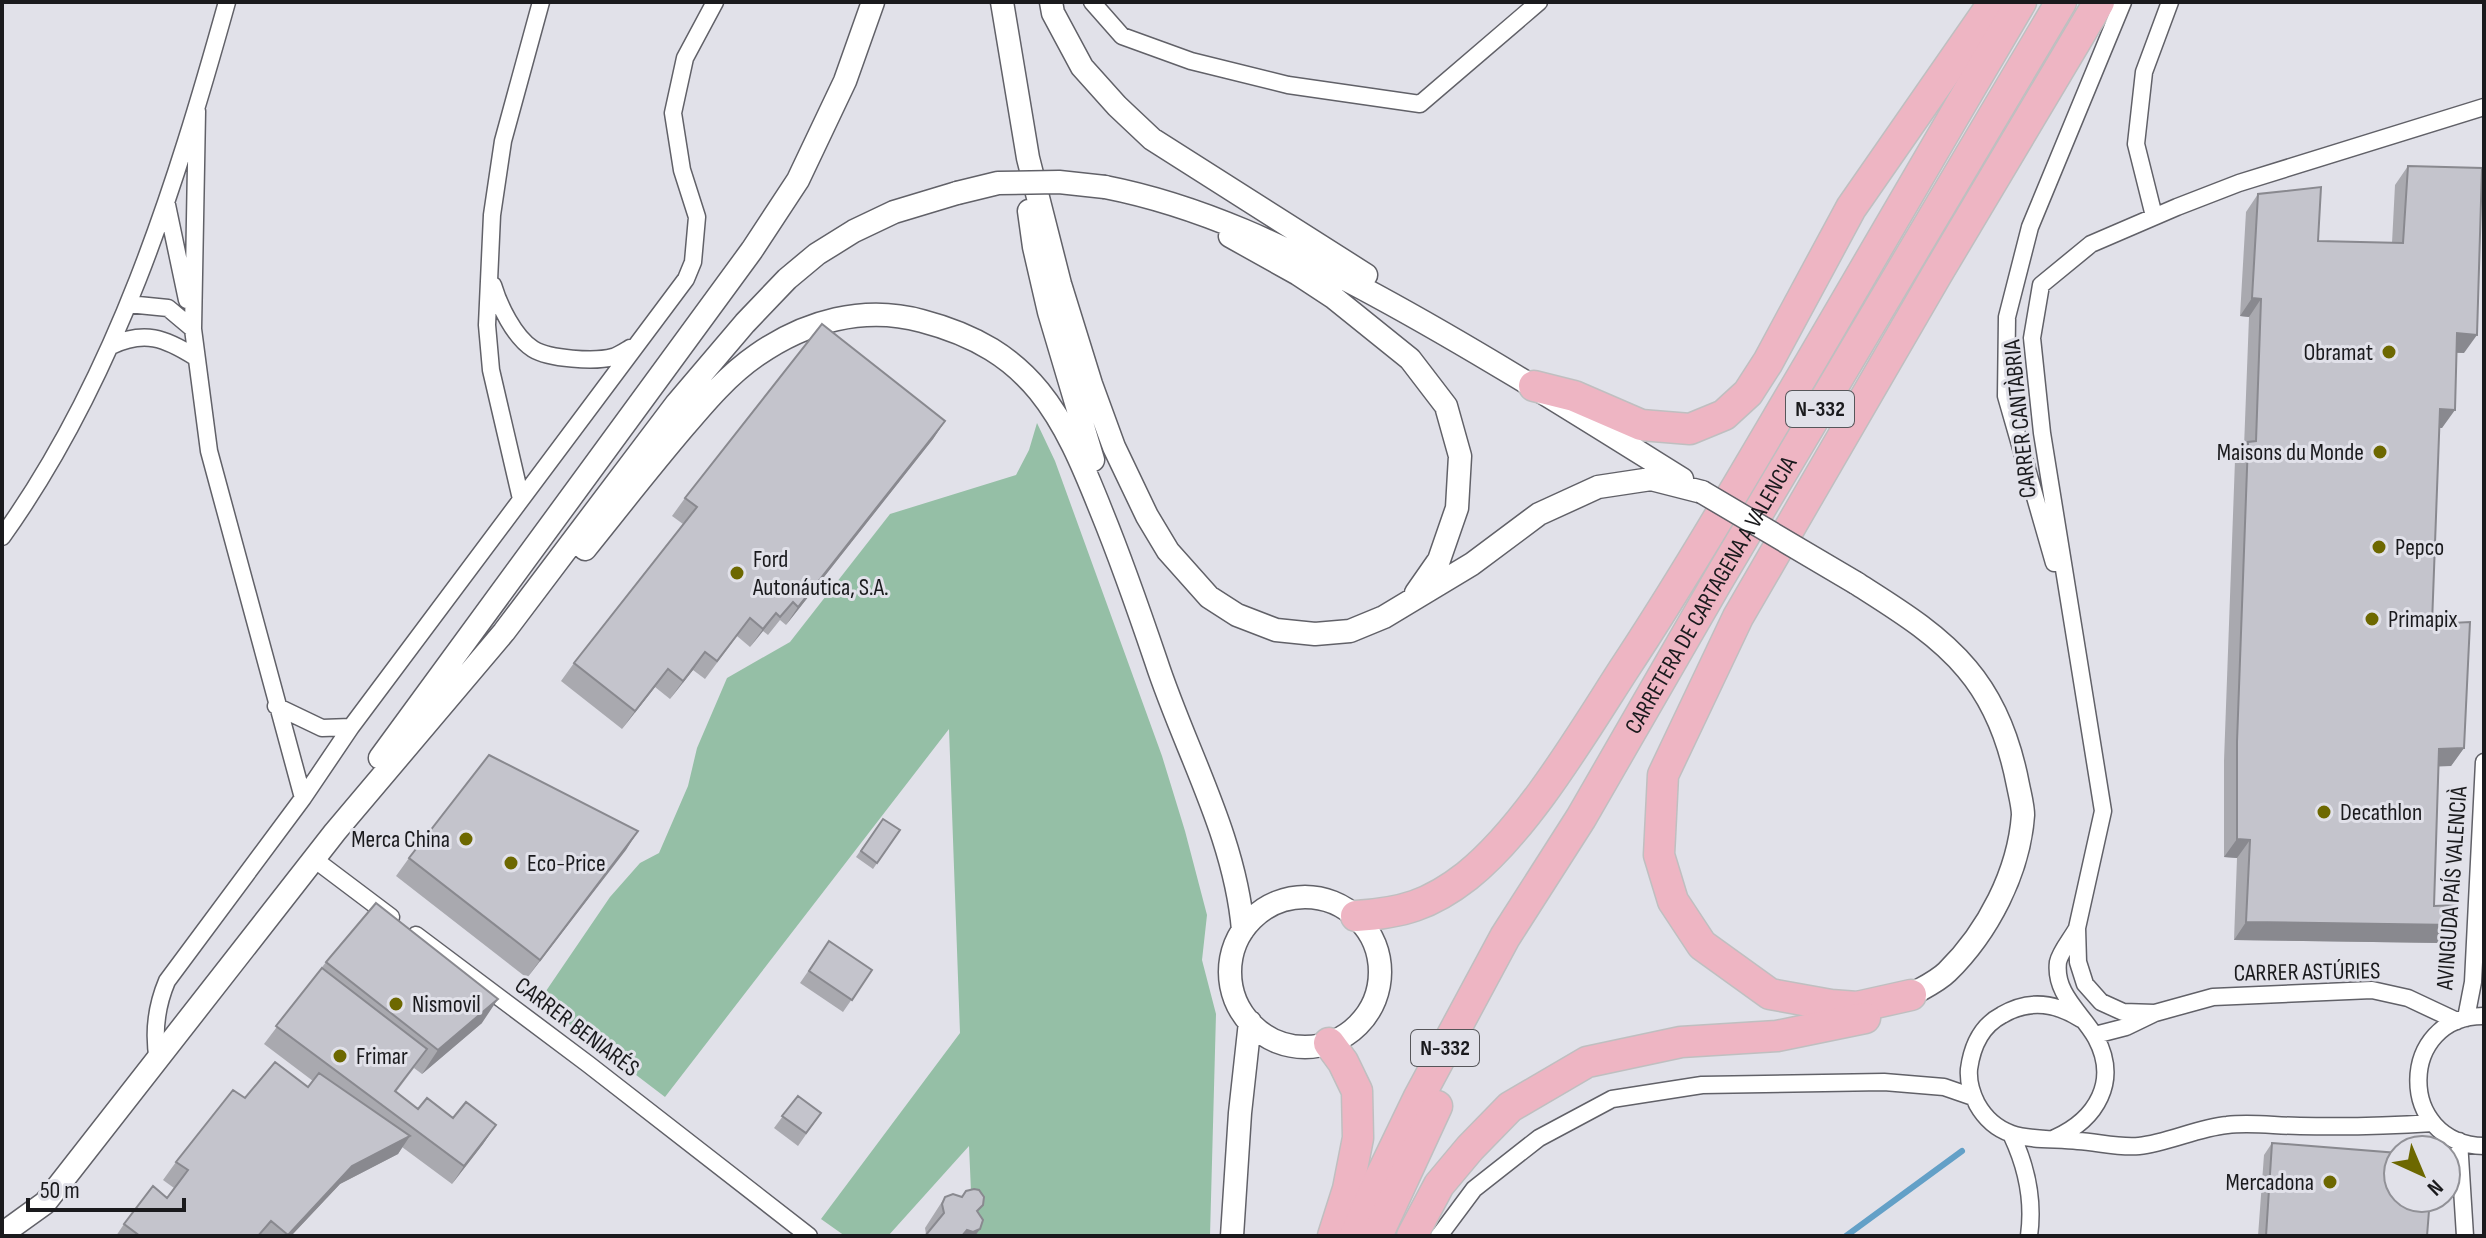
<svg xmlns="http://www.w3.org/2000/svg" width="2486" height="1238" viewBox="0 0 2486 1238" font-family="'Sofia Sans Condensed',sans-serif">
	<rect width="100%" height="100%" fill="#e1e1e9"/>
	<path fill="#95bfa6" d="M 1037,423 L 1055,461 L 1162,756 L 1185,831 L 1207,915 L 1202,960 L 1216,1014 L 1210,1236 L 973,1236 L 969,1146 L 888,1236 L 845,1236 L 821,1219 L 960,1033 L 949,729 L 665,1097 L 564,1020 L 572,1010 L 546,991 L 610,897 L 640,863 L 659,853 L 688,786 L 697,748 L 727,678 L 790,642 L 890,514 L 1016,475 L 1029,450 Z"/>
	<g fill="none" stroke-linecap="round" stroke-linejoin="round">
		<path stroke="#63a0c7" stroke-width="6" d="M 1846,1236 L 1962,1151"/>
		<defs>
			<path id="street" d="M 1092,2 L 1122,36 L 1191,61 L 1288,85 L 1420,104 L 1539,2
				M 197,111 L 193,329 L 209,451 L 303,798
				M 167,205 L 187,300
				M 2154,216 L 2136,144 L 2144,72 L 2170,2
				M 493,285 C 499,305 514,337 533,349 C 549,359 595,362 613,357 C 619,355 625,351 630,348
				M 128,304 L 168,308 L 193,329
				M 111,346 C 144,330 165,338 195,357
				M 521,499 L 491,370 L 487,325 L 492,215 L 503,141 L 541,2
				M 2,537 C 116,378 175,188 227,2
				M 2054,563 L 2006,396 L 2007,317 L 2030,227 L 2123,2
				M 276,706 L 322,728 L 351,727
				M 314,859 L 391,917
				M 416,935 L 588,1064 L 809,1236
				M 2155,1013 L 2123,1012 L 2101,1002 L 2085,984 L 2078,962 L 2077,928 L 2103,811 L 2042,433 L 2032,338 L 2041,285 L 2091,244 L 2177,207 L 2239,183 L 2484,107
				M 2484,1016 C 2398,1015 2395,1144 2484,1146
				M 2466,1018 L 2473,982 L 2484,762
				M 2081,1019 C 2056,1003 2029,999 2002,1015 C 1981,1026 1972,1047 1969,1069 C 1968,1081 1972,1094 1977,1104 C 2000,1145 2038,1137 2078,1141 C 2097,1142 2119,1148 2139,1146 C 2168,1143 2197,1128 2227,1125 C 2251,1122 2276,1126 2300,1126 C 2344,1127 2388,1126 2433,1123
				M 2095,1035 L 2126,1027 L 2155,1013 L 2213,997 L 2372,990 L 2408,998 L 2457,1021
				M 158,1061 C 153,1033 156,1007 167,981 L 303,798 L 351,727 L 686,279 L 693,262 L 697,217 L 682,170 L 673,113 L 685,58 L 715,2
				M 2012,1136 C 2027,1168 2034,1200 2029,1236
				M 2055,1138 C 2097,1119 2119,1081 2096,1038 C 2082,1013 2054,994 2058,962 C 2060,952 2071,939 2076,930
				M 2459,1141 L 2465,1236
				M 1439,1236 L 1474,1189 L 1539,1138 L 1612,1099 L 1702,1085 L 1884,1082 L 1944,1087 L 1973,1097"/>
			<path id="secondary" d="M 1002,2 L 1028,158 L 1060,284 L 1091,384 L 1114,447 L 1147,516 L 1168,551 L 1209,597 L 1237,615 L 1276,630 L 1315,634 L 1350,631 L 1384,617 L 1472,564 L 1539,514 L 1598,487 L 1651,479 L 1702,492
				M 1051,2 L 1053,13 L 1082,67 L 1117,106 L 1152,139 L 1366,275
				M 1105,187 C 1202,206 1288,248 1375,295 C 1480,352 1581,416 1682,479
				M 1029,211 L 1034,247 L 1049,312 L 1093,460
				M 1230,236 L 1298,274 L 1333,297 L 1410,359 L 1446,406 L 1460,456 L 1457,508 L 1439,560 L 1416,593
				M 585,549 C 618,508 650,467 684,427 C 706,401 728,375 757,355 C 806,321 864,305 922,321 C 1033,350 1063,415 1102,513 C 1122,562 1139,611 1156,661 C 1185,750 1235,835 1243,930
				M 1856,583 C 1895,608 1937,633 1967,669 C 1995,702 2010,743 2018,785 C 2020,795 2023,806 2023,815 C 2019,872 1988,932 1947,972 C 1938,981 1923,988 1911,995
				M 380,758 L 752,250 L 798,180 L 845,81 L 873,2
				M1230 972a75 75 0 1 1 150 0a75 75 0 1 1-150 0Z
				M 2,1234 L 45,1203 L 335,832 L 504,632 L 677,403 L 745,323 L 787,279 L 817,254 L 854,231 L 894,212 L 957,193
				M 1232,1236 L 1240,1113 L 1250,1022"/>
			<g id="highway">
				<path d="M 1534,386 L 1574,396 L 1641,425 L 1690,429 L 1724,415 L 1748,393 L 1768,362 L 1851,208 L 1994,2"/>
				<path d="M 1356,916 C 1402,913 1430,905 1467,876 C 1527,828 1582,734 1624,669 C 1690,569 1749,466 1810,363 C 1880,243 1950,122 2021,2"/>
				<path d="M 1911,995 L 1857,1007 L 1831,1005 L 1770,994 L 1702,945 L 1673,901 L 1659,855 L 1663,775 L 1738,617 L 1937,274 L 2099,2"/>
				<path d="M 1329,1043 L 1343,1062 L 1357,1091 L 1358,1138 L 1348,1189 L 1333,1236"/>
				<path id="s1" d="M 1355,1236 L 1379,1180 L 1419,1097 L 1505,937 L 1581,818 L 1717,582 L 2061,2"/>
				<path d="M 1377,1236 L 1437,1106"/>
				<path d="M 1412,1236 L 1439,1185 L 1470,1148 L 1510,1107 L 1587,1062 L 1681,1042 L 1777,1036 L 1865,1018"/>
			</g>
		</defs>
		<use href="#street" stroke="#616168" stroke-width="19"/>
		<use href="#secondary" stroke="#616168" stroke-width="25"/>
		<use href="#highway" stroke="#bfbfc0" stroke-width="33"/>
		<use href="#street" stroke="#fff" stroke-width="16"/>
		<use href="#secondary" stroke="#fff" stroke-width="22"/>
		<use href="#highway" stroke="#eeb5c3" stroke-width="30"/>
		<defs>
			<path id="secondary-bridge" d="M 957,193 L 998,183 L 1059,182 L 1105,187
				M 1702,492 L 1856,583"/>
		</defs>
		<use href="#secondary-bridge" stroke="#616168" stroke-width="25" stroke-linecap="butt"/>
		<use href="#secondary-bridge" stroke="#fff" stroke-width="22"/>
	</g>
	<path fill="#a9a9af" d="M 2408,166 L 2464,353 L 2456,353 L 2442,428 L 2439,428 L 2432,624 L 2464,748 L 2451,766 L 2438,766 L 2434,906 L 2442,943 L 2234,940 L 2237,858 L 2224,857 L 2224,761 L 2235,460 L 2244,447 L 2249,317 L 2240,316 L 2246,212 L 2258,194 L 2318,241 L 2392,243 L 2395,185 Z
		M 945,421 L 933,439 L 786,625 L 780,620 L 768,635 L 763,631 L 750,647 L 737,636 L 705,679 L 693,670 L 670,699 L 655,687 L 622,729 L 561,681 L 574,663 L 683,524 L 672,516 L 685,498 Z
		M 883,819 L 900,830 L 873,869 L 856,857 Z
		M 638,831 L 527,978 L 396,876 L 409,858 Z
		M 829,941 L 872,970 L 843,1012 L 800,983 Z
		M 326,962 L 482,1023 L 422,1074 L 414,1068 L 396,1092 L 418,1109 L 453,1118 L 496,1125 L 483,1144 L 452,1184 L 402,1147 L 398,1154 L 340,1184 L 291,1236 L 116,1236 L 124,1224 L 167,1198 L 174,1188 L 163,1180 L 176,1162 L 245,1098 L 308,1087 L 313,1081 L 264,1044 Z
		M 798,1096 L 821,1113 L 798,1146 L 774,1128 Z
		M 2272,1143 L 2427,1236 L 2258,1236 L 2264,1155 Z
		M 945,1197 L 978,1212 L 980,1229 L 975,1236 L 925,1236 L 926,1234 L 925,1228 Z"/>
	<path fill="#89898f" d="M 2252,298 L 2261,299 L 2249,317 L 2240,316 Z
		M 2457,333 L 2477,335 L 2464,353 L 2444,352 Z
		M 2440,409 L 2455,410 L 2442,428 L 2427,427 Z
		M 945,421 L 933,439 L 786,625 L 798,607 Z
		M 776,613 L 763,631 L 750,647 L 763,629 Z
		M 705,652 L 693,670 L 670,699 L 683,681 Z
		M 668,669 L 655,687 L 622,729 L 635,711 Z
		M 2464,748 L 2451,766 L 2426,767 L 2439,749 Z
		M 638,831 L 626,850 L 527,978 L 540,960 Z
		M 2237,839 L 2250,840 L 2237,858 L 2224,857 Z
		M 2246,922 L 2455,925 L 2442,943 L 2234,940 Z
		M 498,999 L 482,1023 L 422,1074 L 438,1050 Z
		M 496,1125 L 483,1144 L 452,1184 L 464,1166 Z
		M 410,1136 L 398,1154 L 340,1184 L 291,1236 L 287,1236 L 352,1166 Z
		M 980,1229 L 975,1236 L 962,1236 L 967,1230 Z"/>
	<path fill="#c4c4cc" stroke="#89898f" stroke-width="2" d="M 2408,166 L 2482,168 L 2477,335 L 2457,333 L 2455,410 L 2440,409 L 2432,624 L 2470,622 L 2464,748 L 2439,749 L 2434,906 L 2457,905 L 2455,925 L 2246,922 L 2250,840 L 2237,839 L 2237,742 L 2248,442 L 2256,441 L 2261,299 L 2252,298 L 2258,194 L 2321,187 L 2318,241 L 2403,243 Z
		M 822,324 L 945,421 L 798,607 L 793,602 L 780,617 L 776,613 L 763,629 L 750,618 L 717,661 L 705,652 L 683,681 L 668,669 L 635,711 L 574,663 L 697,507 L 685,498 Z
		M 489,755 L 638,831 L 540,960 L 409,858 Z
		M 883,819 L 900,830 L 877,863 L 861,851 Z
		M 376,903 L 498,999 L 438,1050 L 326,962 Z
		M 829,941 L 872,970 L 852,1000 L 809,971 Z
		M 322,968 L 427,1049 L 395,1091 L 418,1109 L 427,1098 L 453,1118 L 466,1102 L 496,1125 L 464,1166 L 276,1026 Z
		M 275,1062 L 308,1087 L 319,1073 L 410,1136 L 352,1166 L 288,1235 L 271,1221 L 258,1236 L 140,1236 L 124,1224 L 153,1186 L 167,1198 L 188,1170 L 176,1162 L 233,1090 L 245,1098 Z
		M 798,1096 L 821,1113 L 806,1133 L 782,1116 Z
		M 2272,1143 L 2398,1153 L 2398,1198 L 2430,1198 L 2427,1236 L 2266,1236 Z
		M 974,1189 L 979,1190 L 984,1197 L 983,1205 L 977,1211 L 983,1220 L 980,1229 L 973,1232 L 967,1230 L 962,1236 L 925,1236 L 944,1213 L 942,1204 L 945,1197 L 953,1194 L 962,1197 L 966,1191 Z"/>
	<g fill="#6d6800" stroke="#e1e1e9" stroke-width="3">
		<circle cx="2389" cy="352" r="8"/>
		<circle cx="2380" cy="452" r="8"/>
		<circle cx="2379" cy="547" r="8"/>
		<circle cx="737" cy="573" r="8"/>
		<circle cx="2372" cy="619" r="8"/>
		<circle cx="2324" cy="812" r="8"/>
		<circle cx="466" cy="839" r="8"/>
		<circle cx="511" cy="863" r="8"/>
		<circle cx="396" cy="1004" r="8"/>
		<circle cx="340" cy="1056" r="8"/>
		<circle cx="2330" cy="1182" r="8"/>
	</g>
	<g text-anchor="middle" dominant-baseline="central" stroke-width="6" stroke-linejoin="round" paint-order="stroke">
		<g fill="#e1e1e9" stroke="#56565a" stroke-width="2">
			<rect x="1786" y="391" width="68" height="36" rx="6"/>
			<rect x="1411" y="1030" width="68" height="36" rx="6"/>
		</g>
		<g font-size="22" font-weight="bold" fill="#1a1a1d">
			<text x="1820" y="409">N-332</text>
			<text x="1445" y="1048">N-332</text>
		</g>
		<g font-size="24" fill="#1a1a1d" stroke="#e1e1e9" text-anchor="start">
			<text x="2373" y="352" text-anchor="end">Obramat</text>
			<text x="2364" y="452" text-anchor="end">Maisons du Monde</text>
			<text x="2395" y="547">Pepco</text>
			<text x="753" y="559">Ford<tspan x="753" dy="28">Autonáutica, S.A.</tspan></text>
			<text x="2388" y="619">Primapix</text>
			<text x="2340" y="812">Decathlon</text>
			<text x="450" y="839" text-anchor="end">Merca China</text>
			<text x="527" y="863">Eco-Price</text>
			<text x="412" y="1004">Nismovil</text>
			<text x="356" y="1056">Frimar</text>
			<text x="2314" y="1182" text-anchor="end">Mercadona</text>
		</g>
		<g font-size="24" fill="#1a1a1d" stroke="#e1e1e9">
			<text transform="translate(2020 419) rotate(-96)">CARRER CANTÀBRIA</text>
			<text stroke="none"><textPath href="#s1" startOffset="734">CARRETERA DE CARTAGENA A VALENCIA</textPath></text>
			<text transform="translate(2452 888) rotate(-86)">AVINGUDA PAÍS VALENCIÀ</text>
			<text transform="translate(2307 972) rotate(-1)">CARRER ASTÚRIES</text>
			<text transform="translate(577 1027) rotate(37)">CARRER BENIARÉS</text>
		</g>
	</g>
	<rect width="2486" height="1238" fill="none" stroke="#1a1a1d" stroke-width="8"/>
	<g transform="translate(2422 1174) rotate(136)"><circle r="38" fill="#e1e1e9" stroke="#919197" stroke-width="2"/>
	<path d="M0-6L14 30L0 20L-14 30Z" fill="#6d6800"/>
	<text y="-12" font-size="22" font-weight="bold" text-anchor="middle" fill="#1a1a1d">N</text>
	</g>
	<path d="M28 1198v12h156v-12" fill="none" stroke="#1a1a1d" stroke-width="4"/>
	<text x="40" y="1198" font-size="24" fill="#1a1a1d" stroke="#e1e1e9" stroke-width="6" paint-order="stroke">50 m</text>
</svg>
